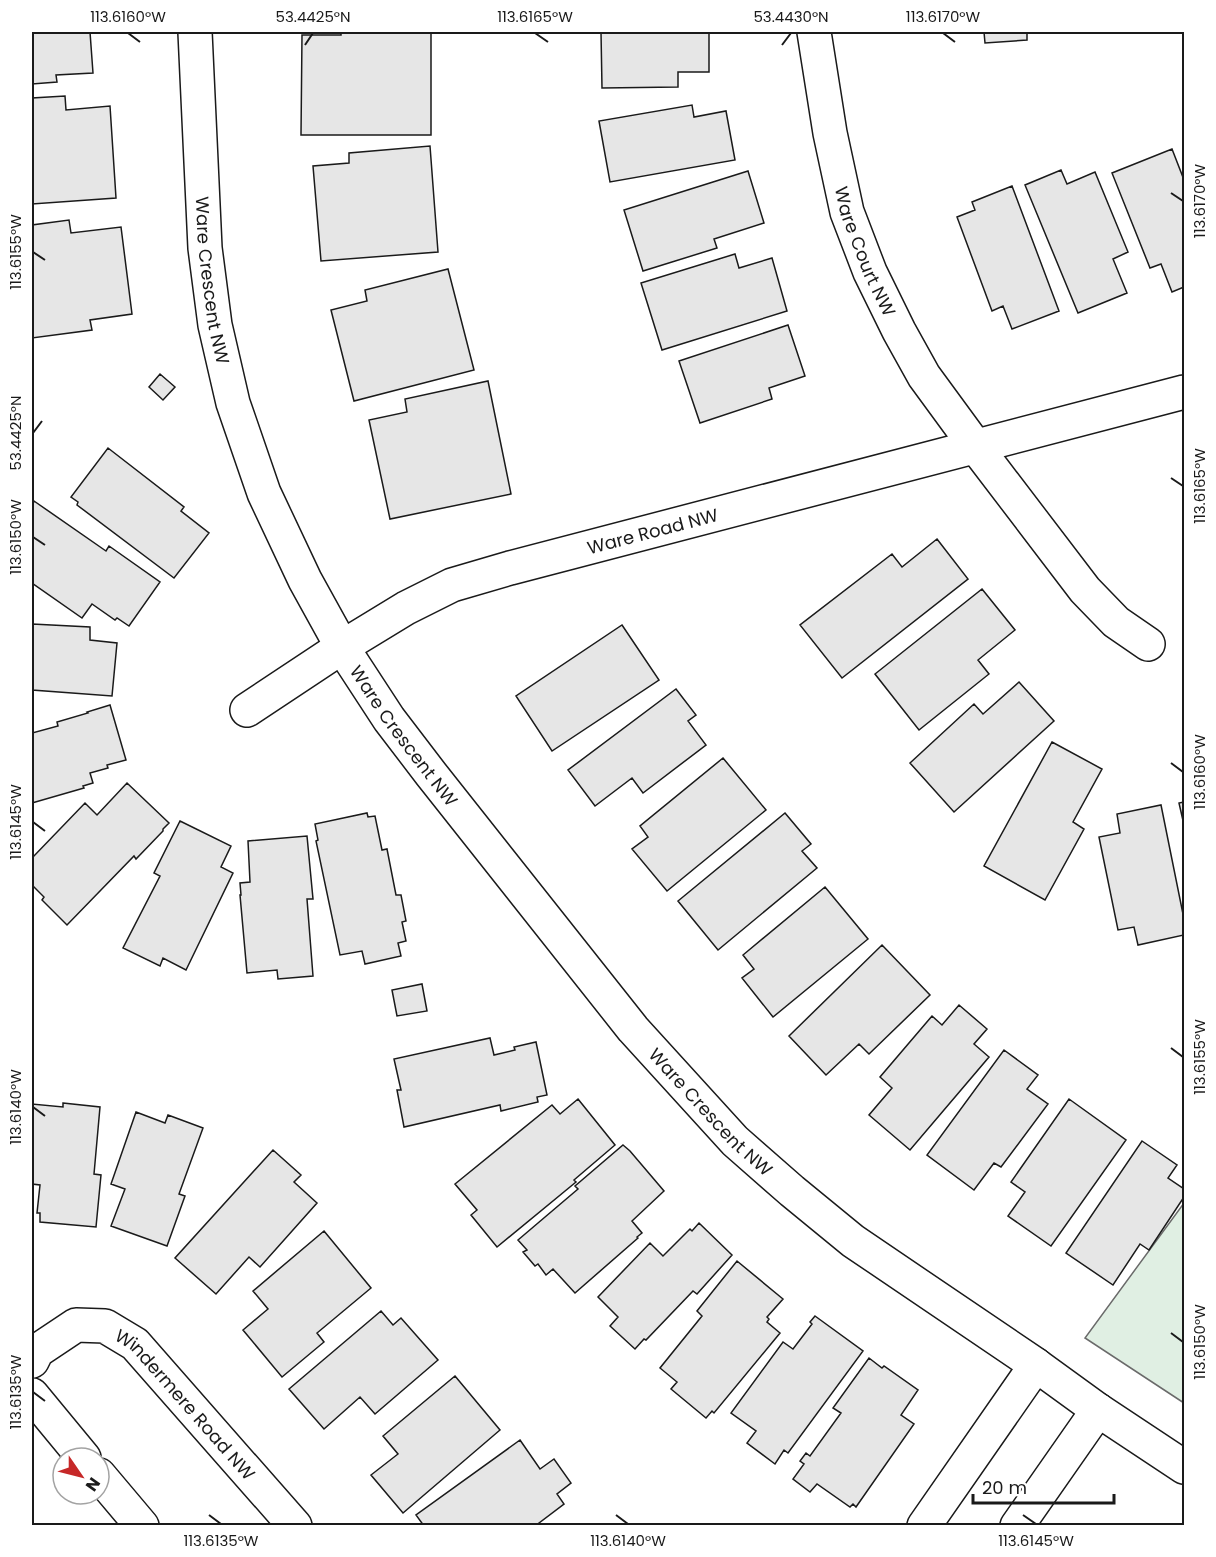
<svg xmlns="http://www.w3.org/2000/svg" width="1216" height="1557" viewBox="0 0 1216 1557" font-family="Poppins,sans-serif">
	<rect width="100%" height="100%" fill="#fff"/>
	<path fill="#e0efe3" stroke="#6a6a6a" stroke-width="1.5" d="M 1184,1203 L 1184,1403 L 1085,1338 Z"/>
	<path fill="#e6e6e6" stroke="#1a1a1a" stroke-width="1.5" d="M 32,32 L 90,32 L 93,73 L 56,75 L 57,82 L 32,84 Z
		M 341,32 L 431,32 L 431,135 L 301,135 L 302,35 L 341,35 Z
		M 601,32 L 709,32 L 709,72 L 678,72 L 678,87 L 602,88 Z
		M 984,32 L 1027,32 L 1027,40 L 985,43 Z
		M 65,96 L 66,110 L 110,106 L 116,198 L 32,204 L 32,98 Z
		M 692,105 L 694,117 L 726,111 L 735,160 L 610,182 L 599,121 Z
		M 430,146 L 438,252 L 321,261 L 313,166 L 349,163 L 349,153 Z
		M 1172,149 L 1184,180 L 1184,287 L 1172,292 L 1161,264 L 1150,268 L 1112,173 Z
		M 1061,170 L 1067,184 L 1095,172 L 1128,252 L 1113,259 L 1127,293 L 1078,313 L 1025,185 Z
		M 748,171 L 764,223 L 714,239 L 717,248 L 643,271 L 624,210 Z
		M 1012,186 L 1059,311 L 1012,329 L 1003,306 L 992,311 L 957,217 L 975,210 L 972,202 Z
		M 69,220 L 71,233 L 121,227 L 132,314 L 90,320 L 92,330 L 32,338 L 32,225 Z
		M 735,254 L 739,268 L 772,258 L 787,311 L 662,350 L 641,283 Z
		M 448,269 L 474,370 L 354,401 L 331,310 L 367,301 L 365,290 Z
		M 788,325 L 805,376 L 769,388 L 772,399 L 700,423 L 679,361 Z
		M 160,374 L 175,387 L 163,400 L 149,387 Z
		M 488,381 L 511,494 L 390,519 L 369,420 L 407,412 L 405,399 Z
		M 108,448 L 184,507 L 181,511 L 209,533 L 174,578 L 77,505 L 78,502 L 71,497 Z
		M 34,501 L 106,551 L 109,546 L 160,582 L 129,626 L 117,618 L 115,620 L 92,604 L 82,618 L 32,583 L 32,505 Z
		M 937,539 L 968,579 L 842,678 L 800,625 L 892,554 L 902,567 Z
		M 982,589 L 1015,630 L 978,660 L 989,674 L 919,730 L 875,674 Z
		M 32,624 L 90,627 L 90,640 L 117,643 L 112,696 L 32,690 Z
		M 622,625 L 659,680 L 552,751 L 516,696 Z
		M 1019,682 L 1054,721 L 954,812 L 910,763 L 974,704 L 983,714 Z
		M 676,689 L 696,715 L 688,721 L 706,745 L 643,793 L 632,778 L 595,806 L 568,770 Z
		M 110,705 L 126,760 L 107,765 L 108,768 L 90,773 L 93,783 L 83,786 L 84,788 L 32,803 L 32,733 L 58,726 L 57,722 L 88,713 L 87,712 Z
		M 1052,742 L 1102,769 L 1073,822 L 1084,829 L 1045,900 L 984,866 Z
		M 723,758 L 766,810 L 667,891 L 632,849 L 648,837 L 640,826 Z
		M 127,783 L 169,823 L 163,829 L 163,831 L 136,859 L 134,856 L 67,925 L 42,900 L 44,897 L 32,885 L 32,858 L 85,803 L 97,815 Z
		M 1184,802 L 1184,825 L 1179,803 Z
		M 1161,805 L 1184,919 L 1184,935 L 1138,945 L 1134,927 L 1118,930 L 1099,837 L 1120,833 L 1117,814 Z
		M 367,813 L 368,817 L 375,816 L 382,850 L 387,849 L 396,895 L 401,895 L 406,921 L 402,922 L 406,941 L 398,943 L 401,956 L 365,964 L 362,951 L 340,955 L 316,841 L 318,840 L 315,824 Z
		M 785,813 L 811,844 L 802,851 L 817,868 L 718,950 L 678,901 Z
		M 180,821 L 231,846 L 221,867 L 233,873 L 186,970 L 163,958 L 160,966 L 123,948 L 160,876 L 154,873 Z
		M 307,836 L 313,899 L 307,899 L 313,976 L 278,979 L 277,970 L 247,973 L 240,895 L 241,895 L 240,883 L 250,882 L 248,841 Z
		M 825,887 L 868,939 L 773,1017 L 742,978 L 754,969 L 743,955 Z
		M 882,945 L 930,995 L 869,1054 L 859,1044 L 826,1075 L 789,1036 Z
		M 422,984 L 427,1011 L 397,1016 L 392,990 Z
		M 959,1005 L 987,1029 L 974,1044 L 989,1057 L 910,1150 L 869,1115 L 892,1088 L 880,1077 L 932,1016 L 942,1025 Z
		M 490,1038 L 494,1055 L 515,1050 L 514,1047 L 536,1042 L 547,1095 L 537,1097 L 538,1102 L 501,1111 L 500,1105 L 404,1127 L 397,1090 L 401,1090 L 394,1059 Z
		M 1004,1050 L 1038,1075 L 1027,1089 L 1048,1104 L 1001,1167 L 994,1163 L 974,1190 L 927,1155 Z
		M 578,1099 L 615,1145 L 574,1180 L 576,1182 L 497,1247 L 471,1215 L 477,1210 L 455,1184 L 552,1105 L 560,1114 Z
		M 1069,1099 L 1126,1140 L 1051,1246 L 1008,1216 L 1025,1192 L 1011,1182 Z
		M 63,1103 L 100,1107 L 94,1174 L 101,1175 L 96,1227 L 40,1222 L 40,1213 L 37,1213 L 40,1185 L 32,1184 L 32,1104 L 63,1107 Z
		M 136,1112 L 165,1123 L 168,1115 L 203,1128 L 179,1194 L 185,1196 L 167,1246 L 111,1226 L 125,1189 L 111,1184 Z
		M 1142,1141 L 1177,1165 L 1168,1178 L 1184,1189 L 1184,1197 L 1149,1250 L 1140,1244 L 1113,1285 L 1066,1253 Z
		M 623,1145 L 630,1151 L 664,1191 L 632,1221 L 642,1233 L 637,1237 L 638,1238 L 575,1293 L 553,1269 L 546,1275 L 538,1264 L 535,1266 L 523,1252 L 527,1250 L 518,1240 L 578,1189 L 575,1186 Z
		M 273,1150 L 301,1175 L 294,1182 L 317,1203 L 260,1267 L 249,1257 L 216,1294 L 175,1258 Z
		M 699,1223 L 732,1255 L 697,1294 L 693,1291 L 646,1340 L 644,1339 L 635,1349 L 610,1326 L 618,1317 L 598,1297 L 650,1243 L 663,1256 L 690,1229 L 692,1231 Z
		M 324,1231 L 371,1288 L 317,1333 L 324,1342 L 282,1377 L 243,1330 L 268,1309 L 253,1291 Z
		M 737,1261 L 783,1299 L 767,1317 L 769,1319 L 767,1322 L 780,1333 L 714,1413 L 712,1411 L 706,1418 L 671,1389 L 677,1382 L 660,1368 L 702,1316 L 697,1311 Z
		M 381,1311 L 393,1325 L 401,1318 L 438,1360 L 375,1414 L 360,1397 L 324,1429 L 289,1389 Z
		M 815,1316 L 863,1351 L 788,1453 L 784,1450 L 775,1464 L 747,1443 L 756,1431 L 731,1413 L 783,1342 L 793,1349 L 812,1324 L 810,1322 Z
		M 869,1358 L 882,1368 L 884,1366 L 918,1390 L 901,1415 L 914,1424 L 856,1507 L 853,1504 L 850,1507 L 817,1484 L 810,1492 L 793,1479 L 804,1464 L 800,1461 L 806,1453 L 810,1456 L 841,1413 L 833,1408 Z
		M 455,1376 L 500,1430 L 403,1513 L 371,1475 L 398,1454 L 383,1436 Z
		M 520,1440 L 540,1469 L 554,1459 L 571,1483 L 557,1494 L 564,1504 L 535,1526 L 424,1526 L 416,1515 Z"/>
	<g fill="none" stroke-linecap="round" stroke-linejoin="round">
		<defs>
			<g id="minor">
				<path id="s1" d="M 195,32 L 205,248 L 215,325 L 233,403 L 264,493 L 305,580 L 342,647 L 389,719 L 431,774 L 633,1029 L 735,1141 L 792,1191 L 853,1241 L 1036,1365 L 1098,1410 L 1184,1467"/>
				<path id="s2" d="M 814,32 L 830,133 L 847,212 L 870,272 L 899,331 L 924,376 L 976,447 L 1085,590 L 1116,622 L 1148,644"/>
				<path id="s3" d="M 247,710 L 342,647 L 406,608 L 452,585 L 510,568 L 1184,392"/>
				<path id="s4" d="M 32,1361 L 37,1351 L 76,1325 L 105,1326 L 135,1344 L 295,1526"/>
				<path d="M 924,1526 L 1036,1365"/>
				<path d="M 1017,1526 L 1098,1410"/>
			</g>
			<path id="tertiary" d="M 32,1395 L 84,1458
				M 99,1475 L 142,1526"/>
		</defs>
		<use href="#minor" stroke="#1a1a1a" stroke-width="36"/>
		<use href="#tertiary" stroke="#1a1a1a" stroke-width="36"/>
		<use href="#minor" stroke="#fff" stroke-width="33"/>
		<use href="#tertiary" stroke="#fff" stroke-width="33"/>
	</g>
	<path fill="none" stroke="#1a1a1a" stroke-width="2" d="M 128,33 L 140,42M 535,33 L 548,42M 943,33 L 955,42M 305,45 L 313,33M 782,45 L 791,33M 1171,193 L 1183,201M 33,252 L 45,260M 33,433 L 42,421M 1171,478 L 1183,486M 33,537 L 45,545M 1171,763 L 1183,772M 33,822 L 45,831M 1171,1048 L 1183,1057M 33,1107 L 45,1116M 1171,1333 L 1183,1342M 33,1392 L 45,1401M 209,1515 L 221,1524M 616,1515 L 628,1524M 1023,1515 L 1036,1524"/>
	<g text-anchor="middle" dominant-baseline="central" stroke-width="4.5" stroke-linejoin="round" paint-order="stroke">
		<g font-size="18" fill="#1a1a1a" stroke="#fff">
			<text stroke="none"><textPath href="#s2" startOffset="226">Ware Court NW</textPath></text>
			<text stroke="none"><textPath href="#s1" startOffset="249">Ware Crescent NW</textPath></text>
			<text stroke="none"><textPath href="#s3" startOffset="448">Ware Road NW</textPath></text>
			<text stroke="none"><textPath href="#s1" startOffset="750">Ware Crescent NW</textPath></text>
			<text stroke="none"><textPath href="#s1" startOffset="1236">Ware Crescent NW</textPath></text>
			<text stroke="none"><textPath href="#s4" startOffset="200">Windermere Road NW</textPath></text>
		</g>
	</g>
	<rect width="1216" height="1557" fill="none" stroke="#ffffff" stroke-width="66"/>
	<g transform="translate(81 1476) rotate(125)"><circle r="28" fill="#ffffff" stroke="#a3a3a3" stroke-width="1.5"/>
	<path d="M0-4.5L10 22L0 15L-10 22Z" fill="#c62828"/>
	<text y="-9" font-size="16" font-weight="bold" text-anchor="middle" fill="#1a1a1a">N</text>
	</g>
	<path d="M973 1494v9h141v-9" fill="none" stroke="#1a1a1a" stroke-width="3"/>
	<text x="982" y="1494" font-size="18" fill="#1a1a1a" stroke="#ffffff" stroke-width="4.5" paint-order="stroke">20 m</text>
	<rect x="33" y="33" width="1150" height="1491" fill="none" stroke="#1a1a1a" stroke-width="2"/>
	<g font-size="15" text-anchor="middle" fill="#1a1a1a">
		<text x="128" y="22">113.6160°W</text>
		<text x="313" y="22">53.4425°N</text>
		<text x="535" y="22">113.6165°W</text>
		<text x="791" y="22">53.4430°N</text>
		<text x="943" y="22">113.6170°W</text>
		<text transform="translate(1200 201) rotate(-90)" y="5">113.6170°W</text>
		<text transform="translate(16 252) rotate(-90)" y="5">113.6155°W</text>
		<text transform="translate(16 433) rotate(-90)" y="5">53.4425°N</text>
		<text transform="translate(1200 486) rotate(-90)" y="5">113.6165°W</text>
		<text transform="translate(16 537) rotate(-90)" y="5">113.6150°W</text>
		<text transform="translate(1200 772) rotate(-90)" y="5">113.6160°W</text>
		<text transform="translate(16 822) rotate(-90)" y="5">113.6145°W</text>
		<text transform="translate(1200 1057) rotate(-90)" y="5">113.6155°W</text>
		<text transform="translate(16 1107) rotate(-90)" y="5">113.6140°W</text>
		<text transform="translate(1200 1342) rotate(-90)" y="5">113.6150°W</text>
		<text transform="translate(16 1392) rotate(-90)" y="5">113.6135°W</text>
		<text x="221" y="1546">113.6135°W</text>
		<text x="628" y="1546">113.6140°W</text>
		<text x="1036" y="1546">113.6145°W</text>
	</g>
</svg>
